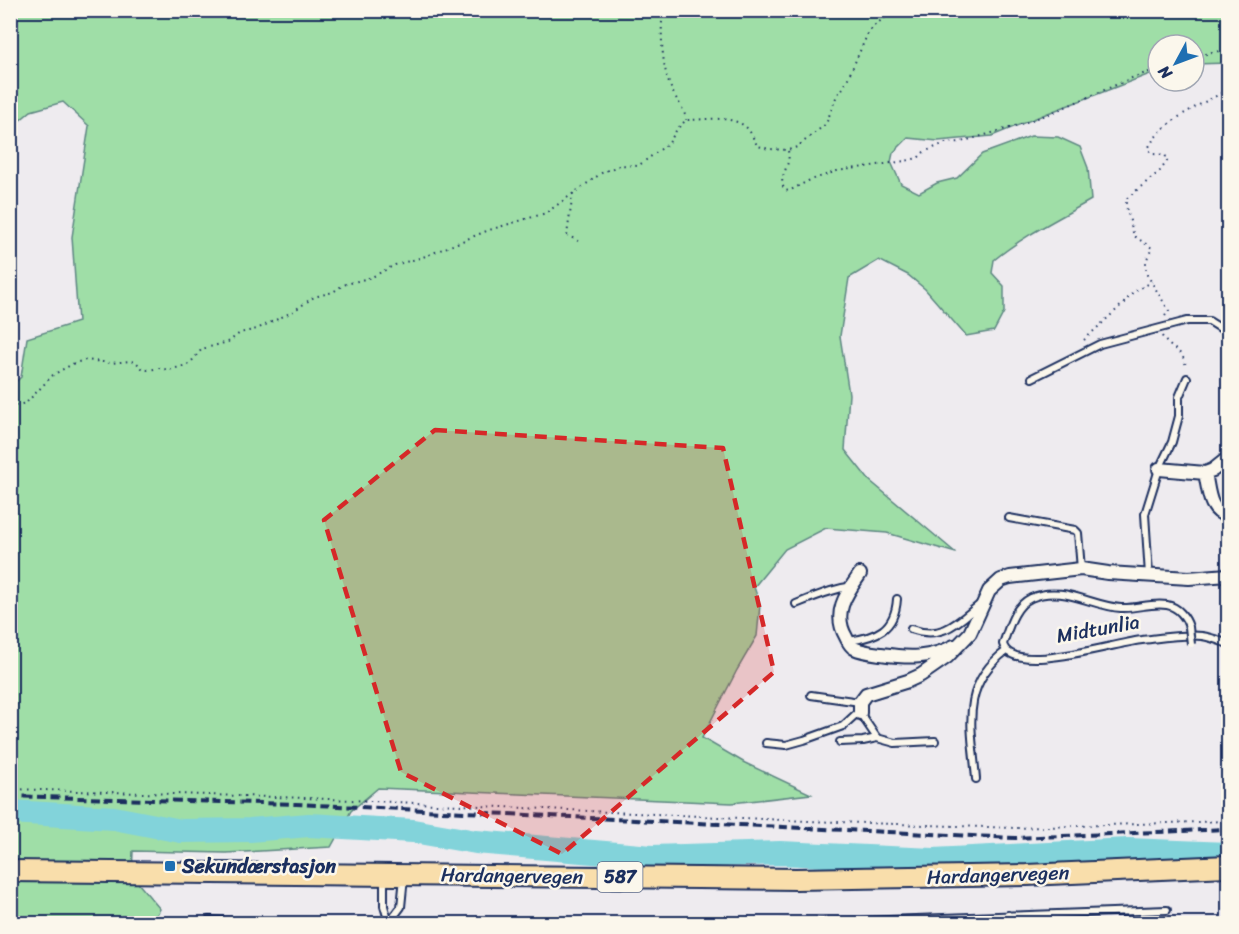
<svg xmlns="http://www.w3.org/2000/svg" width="1239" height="934" viewBox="0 0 1239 934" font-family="Sriracha,sans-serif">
	<rect width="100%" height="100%" fill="#eeebef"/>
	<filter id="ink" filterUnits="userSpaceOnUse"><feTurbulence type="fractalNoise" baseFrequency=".0167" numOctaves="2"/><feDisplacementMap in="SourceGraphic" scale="12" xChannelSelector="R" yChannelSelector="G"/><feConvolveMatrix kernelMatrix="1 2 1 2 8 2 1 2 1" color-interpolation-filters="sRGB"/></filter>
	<g filter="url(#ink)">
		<path fill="#9fdea7" stroke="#5d8682" stroke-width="1.5" d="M 11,11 L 1228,11 L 1228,63 L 1194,64 L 1194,45 L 1158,45 L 1158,71 L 1048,113 L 992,136 L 938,141 L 908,138 L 893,153 L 891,162 L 901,184 L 919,193 L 937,183 L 957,178 L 982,154 L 1031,136 L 1058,137 L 1080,147 L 1088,168 L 1091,200 C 1058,219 1023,236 994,260 L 992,273 L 1004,286 L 1004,312 L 994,331 L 966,336 L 925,289 L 908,275 L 879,260 L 849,278 L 840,336 L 849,394 L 845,450 L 869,480 L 956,553 L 887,533 L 826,528 L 785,549 L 754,587 L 760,605 L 757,636 L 737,670 L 702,738 L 745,763 L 811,794 L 732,803 L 378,788 L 351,811 L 331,847 L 226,853 L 133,851 L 132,876 L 160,909 L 152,923 L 11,923 L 11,386 L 21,377 L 27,338 L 78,322 L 72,237 L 89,126 L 63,102 L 31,111 L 11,128 Z"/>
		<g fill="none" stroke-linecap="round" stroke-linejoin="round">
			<path stroke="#82d3da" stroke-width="24" d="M 10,812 L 114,818 L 181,831 L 250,830 L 309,825 L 413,831 L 476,842 L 652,857 L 780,853 L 933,860 L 1128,850 L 1228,854"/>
			<defs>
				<path id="lane" d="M 1032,378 L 1100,344 L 1187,321 L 1209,321 L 1228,333
					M 1009,518 L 1075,530 L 1078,533 L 1081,569
					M 1149,575 L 1145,514 L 1159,469 L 1172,442 L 1179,416 L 1179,397 L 1187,378
					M 796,604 C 808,599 841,586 851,587
					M 1189,627 C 1186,617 1178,607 1167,605 C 1152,602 1136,609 1121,608 C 1091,606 1062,584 1031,598 C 1014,606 1009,627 1003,644 C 1011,677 1118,642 1142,640 C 1160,638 1185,634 1202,636 C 1211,637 1220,641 1228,644
					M 911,629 C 942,640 957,623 979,605
					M 849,641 C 876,637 895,630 897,599
					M 811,695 L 860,702
					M 840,742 L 863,741 L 877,738
					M 766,743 L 786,745 L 804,740 L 843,726 L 856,714 L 860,713 L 877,738 L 895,743 L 935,741
					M 976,779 C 972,729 959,686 1006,651
					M 384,876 L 384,906 L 389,923
					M 1008,915 L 1013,924
					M 209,920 L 275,924
					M 389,923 L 401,907 L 404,877
					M 310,924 L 390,924
					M 779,924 L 1167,910"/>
				<path id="street" d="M 1159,469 L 1205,473 L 1213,470 L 1228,458
					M 1205,473 C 1209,490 1208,512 1228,516
					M 860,574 C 846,594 832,613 846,637 C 848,641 850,646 854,648 C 862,652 873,653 881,654 C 908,658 930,659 954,646
					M 860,713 L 860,702 L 866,694 L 908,681 L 921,675 L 947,657 L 970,633 L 989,591 L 1001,580 L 1010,577 L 1081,569 L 1108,573 L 1189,578 L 1228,575"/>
				<path id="primary" d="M 10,871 L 796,879 L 1027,875 L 1228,866"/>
			</defs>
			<use href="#lane" stroke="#1b2f5e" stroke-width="10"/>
			<use href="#street" stroke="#1b2f5e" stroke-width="16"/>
			<use href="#primary" stroke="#1b2f5e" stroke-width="24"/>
			<path stroke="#1b2f5e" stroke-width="2" stroke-dasharray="1.5 4.5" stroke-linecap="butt" d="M 663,10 C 660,32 662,71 672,90 C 676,100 685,109 686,120
				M 1194,58 L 1212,52 L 1228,50
				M 788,151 C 792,167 776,177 785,190 L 789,191 L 808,181 L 837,171 L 905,161 L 918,158 L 924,152 L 945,143 L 961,142 L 1009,128 L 1049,114 L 1134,77 L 1158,69
				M 573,193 L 567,235 L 578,241
				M 1165,316 L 1169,311 L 1146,273 L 1146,261 L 1152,248 L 1134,236 L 1126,206 L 1126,199 L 1160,171 L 1168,160 L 1165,155 L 1153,154 L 1148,149 C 1157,129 1181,115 1199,105 C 1209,99 1220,96 1228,87
				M 1162,336 C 1170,351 1184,348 1186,368
				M 1084,340 L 1125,302 L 1133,292 L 1152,282
				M 10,407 L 26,403 L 53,375 L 74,363 L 86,360 L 111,363 L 130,361 L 136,362 L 143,369 L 148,370 L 159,368 L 169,370 L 187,365 L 191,362 L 202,349 L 228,342 L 240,333 L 257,329 L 292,312 L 314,297 L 333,292 L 343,285 L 372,277 L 395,265 L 423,257 L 489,230 L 546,213 L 603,172 L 621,165 L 638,166 L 669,143 L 677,129 L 686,120 C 704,120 734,114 748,129 C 752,134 754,141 758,146 L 769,149 L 788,150 L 797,147 L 826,124 L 837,95 L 844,87 L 868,33 L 875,25 L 895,10
				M 10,789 L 307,798 L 807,821 L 1015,828 L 1228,821"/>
			<use href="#lane" stroke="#fbf7ec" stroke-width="6"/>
			<use href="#street" stroke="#fbf7ec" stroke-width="12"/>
			<use href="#primary" stroke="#f9deab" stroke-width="20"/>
			<path stroke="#1b2f5e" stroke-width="4" stroke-dasharray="9 4.5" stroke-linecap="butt" d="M 10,796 L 296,804 L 1015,838 L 1228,829"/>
			<defs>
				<path id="lane-bridge" d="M 1189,627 L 1191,644"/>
			</defs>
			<use href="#lane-bridge" stroke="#1b2f5e" stroke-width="10" stroke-linecap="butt"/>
			<use href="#lane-bridge" stroke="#fbf7ec" stroke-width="6"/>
		</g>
	</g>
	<path fill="#d62828" fill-opacity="0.2" stroke="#d62828" stroke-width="4.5" stroke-dasharray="12 8" stroke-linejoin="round" d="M 435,430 L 723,448 L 774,672 L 562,854 L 401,772 L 324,520 Z"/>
	<rect fill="#1f6fb2" stroke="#fbf7ec" stroke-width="2" x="164" y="860" width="12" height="12" rx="3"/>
	<g text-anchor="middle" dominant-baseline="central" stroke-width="5" stroke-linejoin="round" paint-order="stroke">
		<rect fill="#fbf7ec" stroke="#5e6b89" stroke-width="1.5" x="597.5" y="862" width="45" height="30" rx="4.5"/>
		<g font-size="18" font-weight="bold" fill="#1b2f5e">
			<text x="620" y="877">587</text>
		</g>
		<g font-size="20" fill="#1b2f5e" stroke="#fbf7ec">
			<text transform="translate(1098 629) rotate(-10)">Midtunlia</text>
			<text transform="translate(998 875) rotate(-2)">Hardangervegen</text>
			<text transform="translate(512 876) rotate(1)">Hardangervegen</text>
		</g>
		<g font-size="20" font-weight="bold" fill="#1b2f5e" stroke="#fbf7ec" text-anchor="start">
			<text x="182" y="866">Sekundærstasjon</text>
		</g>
	</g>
	<rect width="1239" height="934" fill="none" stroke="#fbf7ec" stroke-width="36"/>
	<rect x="18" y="18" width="1203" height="898" fill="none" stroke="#1b2f5e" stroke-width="2" filter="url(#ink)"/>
	<g transform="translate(1176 63) rotate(229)"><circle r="28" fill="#fbf7ec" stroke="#a1a7b3" stroke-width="1.5"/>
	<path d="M0-4.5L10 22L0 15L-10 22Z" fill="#1f6fb2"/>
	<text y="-9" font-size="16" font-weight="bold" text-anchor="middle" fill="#1b2f5e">N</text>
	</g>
</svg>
